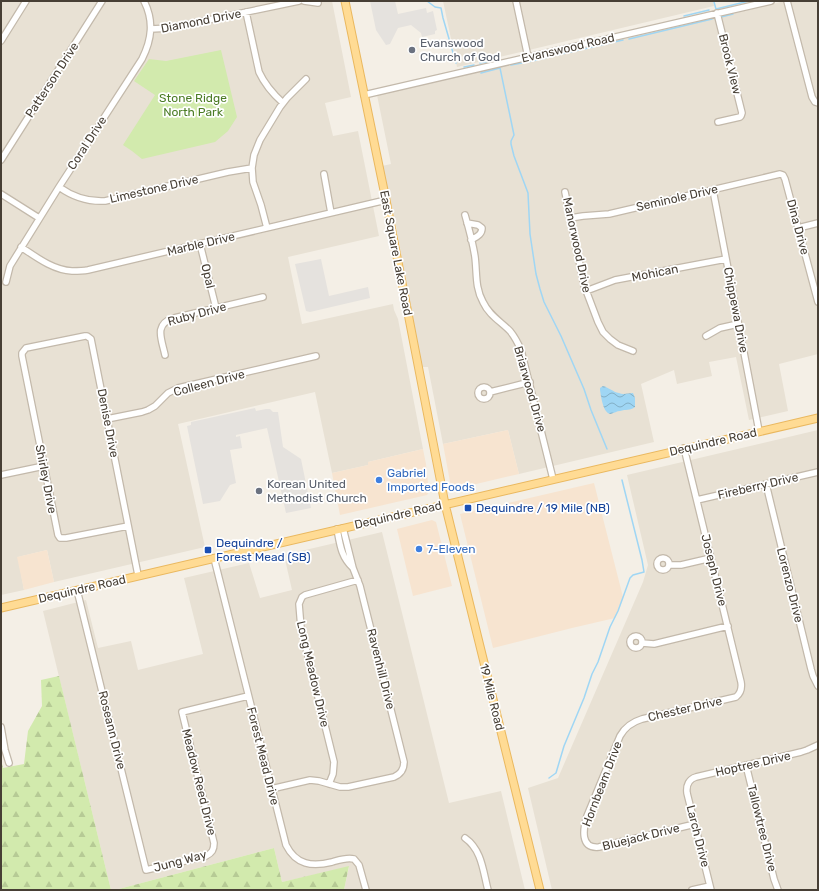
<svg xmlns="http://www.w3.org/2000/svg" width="819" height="891" viewBox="0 0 819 891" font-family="Rubik,sans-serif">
	<defs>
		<pattern id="forest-firs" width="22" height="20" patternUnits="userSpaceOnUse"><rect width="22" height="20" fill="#d2eaad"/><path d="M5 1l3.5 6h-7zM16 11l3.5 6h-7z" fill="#b6ca95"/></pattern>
		<pattern id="water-waves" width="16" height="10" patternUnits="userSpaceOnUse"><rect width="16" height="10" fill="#9fd6f4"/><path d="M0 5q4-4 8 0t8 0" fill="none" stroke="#83afc6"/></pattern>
	</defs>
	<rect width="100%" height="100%" fill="#f4efe6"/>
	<path fill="#e8e1d4" d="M 1,1 L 332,1 L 351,97 L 325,103 L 333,136 L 358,131 L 379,236 L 288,257 L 302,324 L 393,304 L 394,310 L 398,319 L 423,449 L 368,462 L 368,465 L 332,473 L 315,392 L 178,424 L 205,547 L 54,582 L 47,550 L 18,557 L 24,590 L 1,595 Z
		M 443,1 L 713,1 L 714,6 L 457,67 Z
		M 785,1 L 818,1 L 818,354 L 779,364 L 788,411 L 749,420 L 736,357 L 709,362 L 712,376 L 677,384 L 674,370 L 641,384 L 654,442 L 519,474 L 508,430 L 443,444 L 428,367 L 422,367 L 396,226 L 382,166 L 391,164 L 377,95 L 690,24 Z
		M 818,430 L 818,890 L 552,890 L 528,788 L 558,778 L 643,582 L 648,565 L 627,475 Z
		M 382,532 L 449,803 L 501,791 L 525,890 L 344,890 L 349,867 L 282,882 L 274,848 L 115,890 L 111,890 L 43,611 L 86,600 L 98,648 L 131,641 L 138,670 L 203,654 L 184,578 L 249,563 L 260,598 L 292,590 L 284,555 Z"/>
	<path fill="#f7e4d0" d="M 508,430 L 519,474 L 455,489 L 451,487 L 443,444 Z
		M 423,449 L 426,464 L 429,492 L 427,495 L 340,515 L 332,473 L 368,465 L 368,462 Z
		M 594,483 L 623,597 L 615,618 L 572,628 L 493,648 L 460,514 Z
		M 432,520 L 436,522 L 452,586 L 413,596 L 397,529 Z
		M 47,550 L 54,582 L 24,590 L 17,557 Z"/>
	<path fill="#d2eaad" d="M 221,50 L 237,117 L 228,131 L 215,142 L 142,159 L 132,151 L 123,145 L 155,95 L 134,81 L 149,59 L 166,61 Z"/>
	<path fill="url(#forest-firs)" d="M 59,676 L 111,890 L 1,890 L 1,759 L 3,768 L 24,764 L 28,731 L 42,706 L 41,680 Z
		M 274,848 L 282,882 L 349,866 L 344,890 L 115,890 Z"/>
	<path fill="#e5e2de" d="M 370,1 L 395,1 L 398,14 L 426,8 L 427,13 L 433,11 L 437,30 L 435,31 L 435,34 L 422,37 L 421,33 L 411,25 L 398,28 L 390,44 L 386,45 L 376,30 Z
		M 321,259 L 329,296 L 368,287 L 370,298 L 310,312 L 306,311 L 295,264 Z
		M 255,408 L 256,411 L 266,409 L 270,409 L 273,412 L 278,412 L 283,447 L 301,459 L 311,508 L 286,513 L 267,428 L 236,435 L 236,437 L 240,436 L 242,448 L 230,450 L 236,483 L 230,485 L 220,501 L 203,504 L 187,426 L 191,425 L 191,422 Z"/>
	<path fill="url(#water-waves)" d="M 603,386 C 608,387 613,392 619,393 C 623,395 628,393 633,393 L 635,398 L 635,407 C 630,411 626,409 620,411 C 617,411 614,413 611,414 C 603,414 601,396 600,390 L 600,388 Z"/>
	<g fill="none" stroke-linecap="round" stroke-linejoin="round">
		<path stroke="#9fd6f4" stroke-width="1.5" d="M 427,1 L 435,7 L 441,8 L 443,18 L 456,63
			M 714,2 L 716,9 L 749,1
			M 684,16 L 709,10
			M 721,17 L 733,14
			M 629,39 L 712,19
			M 557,55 L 623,40
			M 541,59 L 551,56
			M 480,63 L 495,60
			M 511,65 L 537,60
			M 464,67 L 474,65
			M 481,73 L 500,68 L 514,135 L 511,141 L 511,144 L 514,156 L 528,193 L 530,234 L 536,274 L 540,289 L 544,302 L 561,336 L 584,389 L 591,410 L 607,449
			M 549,778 L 556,773 L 564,746 L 584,698 L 592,674 L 598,662 L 610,627 L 618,611 L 630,578 L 633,575 L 644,572 L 642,560 L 622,480"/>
		<defs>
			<path id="minor" d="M 304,1 L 318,3
				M 516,1 L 528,57
				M 787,1 L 812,97 L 815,102 L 818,103
				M 246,12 L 259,72 C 265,85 273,94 283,103
				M 717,13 L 742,113 L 741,116 L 740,117 L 718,122
				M 151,29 L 170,28 L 299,1
				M 1,41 L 26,1
				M 364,95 L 771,1
				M 1,160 L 102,1
				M 324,174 L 331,213
				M 59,187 C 73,197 87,202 105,201 L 228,172 L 252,168
				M 713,190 L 759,431
				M 565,192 L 584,285 L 598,322 L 603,332 L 610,339 L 618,345 L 633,351
				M 1,194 L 39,218
				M 465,215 C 469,229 473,243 475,257 C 477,273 475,288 483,302 C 489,315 500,321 510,331 C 515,337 518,343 521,350 L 553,479
				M 570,218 L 583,216 L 609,214 L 780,174 L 783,175 L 785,179 L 818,302
				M 467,223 L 478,225 L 482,228 C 482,235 476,237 471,240
				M 267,228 L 261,205 L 253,182 L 252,168 L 254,155 L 260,140 L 280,107 L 287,98 L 306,79
				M 798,228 L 818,223
				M 200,244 L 216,308
				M 21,247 C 36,257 53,270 72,271 C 77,271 83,271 88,270 L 386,200
				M 6,282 L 10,266 L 59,187 L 142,59 C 152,39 154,21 144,1
				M 586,291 L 615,280 L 726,259
				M 706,336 L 720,328 L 738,324
				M 165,355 C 162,340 153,324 174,318 L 263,297
				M478 393a6 6 0 1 1 12 0a6 6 0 1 1-12 0Z
				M 490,392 L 530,382
				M 107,419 L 142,412 L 148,410 L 155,406 L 168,393 L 178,388 L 316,356
				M 684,448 L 741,682 C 742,688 741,693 736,697 L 642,719 C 632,722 625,727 620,736 L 587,816 C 583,829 580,849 599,847 L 695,824
				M 1,475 L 44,466
				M 766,484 L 811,669 L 813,676 L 818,686
				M 697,500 L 818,472
				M 128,526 L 66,538 L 60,538 L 58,535 L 22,356 L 22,353 L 26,348 L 85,336 L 87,336 L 91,339 L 138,575
				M 337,529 C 340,545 341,557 353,568
				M657 564a6 6 0 1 1 12 0a6 6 0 1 1-12 0Z
				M 214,558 L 286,845 C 296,865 312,867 332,862 C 339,860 347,857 354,859 L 359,865 L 366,890
				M 669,565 L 681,565 L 711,558
				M 77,590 L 146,870 L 206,856 C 212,853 214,850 214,843 L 182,712 L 248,696
				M630 642a6 6 0 1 1 12 0a6 6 0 1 1-12 0Z
				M 642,643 L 654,644 L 728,626
				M 1,727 L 5,750 L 9,763
				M 746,765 L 774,879 L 778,890
				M 329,784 L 333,774 L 334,762 L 301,628 L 299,604 L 302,597 L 305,595 L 358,580
				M 271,789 L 310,780 L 319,781 L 340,787 L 348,787 L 394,777 C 401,774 404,769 404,762 L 360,586 L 353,568 L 343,528
				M 465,838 C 482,850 483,871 488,890
				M 692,890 L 710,886
				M 711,890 L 687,793 C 686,785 689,779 696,777 L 801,752 L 807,750 L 818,745"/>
			<path id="major" d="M 345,1 L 386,200 L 445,504 L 540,890
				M 1,608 L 818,418"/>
		</defs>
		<use href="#minor" stroke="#c3b9ab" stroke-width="8"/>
		<use href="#major" stroke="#eab85f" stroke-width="9"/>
		<use href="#minor" stroke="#fff" stroke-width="5.5"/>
		<use href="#major" stroke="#ffdb94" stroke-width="7"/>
	</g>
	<g fill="#6b7280" stroke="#fff" stroke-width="1.5">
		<circle cx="412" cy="50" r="4"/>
		<circle cx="259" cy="491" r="4"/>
	</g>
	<g fill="#3f7fe0" stroke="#fff" stroke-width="1.5">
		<circle cx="379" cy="480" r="4"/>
		<circle cx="419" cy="549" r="4"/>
	</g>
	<g fill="#1a4fb4" stroke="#fff" stroke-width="1.5">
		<rect x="464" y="504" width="8" height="8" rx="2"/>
		<rect x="204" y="546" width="8" height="8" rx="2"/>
	</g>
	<g text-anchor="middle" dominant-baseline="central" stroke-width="3.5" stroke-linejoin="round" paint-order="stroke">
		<g font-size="12" fill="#473f35" stroke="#fff">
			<text transform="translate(201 21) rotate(-11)">Diamond Drive</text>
			<text transform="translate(568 48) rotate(-13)">Evanswood Road</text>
			<text transform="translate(730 64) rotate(76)">Brook View</text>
			<text transform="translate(52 80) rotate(-57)">Patterson Drive</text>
			<text transform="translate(87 143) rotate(-57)">Coral Drive</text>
			<text transform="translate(154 189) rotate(-13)">Limestone Drive</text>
			<text transform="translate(677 198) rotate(-13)">Seminole Drive</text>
			<text transform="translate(798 227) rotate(75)">Dina Drive</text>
			<text transform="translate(201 244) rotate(-13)">Marble Drive</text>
			<text transform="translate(577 245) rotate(78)">Manorwood Drive</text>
			<text transform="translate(396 253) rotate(79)">East Square Lake Road</text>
			<text transform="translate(655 273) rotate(-11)">Mohican</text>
			<text transform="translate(208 276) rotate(77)">Opal</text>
			<text transform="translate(736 310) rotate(79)">Chippewa Drive</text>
			<text transform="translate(197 314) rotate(-15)">Ruby Drive</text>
			<text transform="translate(209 383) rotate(-15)">Colleen Drive</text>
			<text transform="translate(530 389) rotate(74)">Briarwood Drive</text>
			<text transform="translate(108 423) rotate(79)">Denise Drive</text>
			<text transform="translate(713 442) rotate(-13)">Dequindre Road</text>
			<text transform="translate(46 479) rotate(79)">Shirley Drive</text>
			<text transform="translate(758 486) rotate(-13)">Fireberry Drive</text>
			<text transform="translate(398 515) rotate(-13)">Dequindre Road</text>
			<text transform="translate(714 570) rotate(76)">Joseph Drive</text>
			<text transform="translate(790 585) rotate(76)">Lorenzo Drive</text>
			<text transform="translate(82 589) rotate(-13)">Dequindre Road</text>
			<text transform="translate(381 669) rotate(76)">Ravenhill Drive</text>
			<text transform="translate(313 674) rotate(77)">Long Meadow Drive</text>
			<text transform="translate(492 697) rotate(76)">19 Mile Road</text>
			<text transform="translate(685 709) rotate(-13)">Chester Drive</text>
			<text transform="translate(112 730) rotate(76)">Roseann Drive</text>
			<text transform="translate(263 756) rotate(76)">Forest Mead Drive</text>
			<text transform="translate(753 764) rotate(-13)">Hoptree Drive</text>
			<text transform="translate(199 782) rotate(76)">Meadow Reed Drive</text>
			<text transform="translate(602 784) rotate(-69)">Hornbeam Drive</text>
			<text transform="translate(762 828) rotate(76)">Tallowtree Drive</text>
			<text transform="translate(698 836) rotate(76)">Larch Drive</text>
			<text transform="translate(641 837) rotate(-14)">Bluejack Drive</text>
			<text transform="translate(180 861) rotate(-15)">Jung Way</text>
		</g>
		<g font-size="12" fill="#5b616d" stroke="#fff" text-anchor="start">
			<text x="420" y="43">Evanswood<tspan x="420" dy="14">Church of God</tspan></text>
			<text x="267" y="484">Korean United<tspan x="267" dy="14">Methodist Church</tspan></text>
		</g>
		<g font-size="12" fill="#4b7c25" stroke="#fff">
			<text x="193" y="98">Stone Ridge<tspan x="193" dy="14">North Park</tspan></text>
		</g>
		<g font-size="12" fill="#366cbe" stroke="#fff" text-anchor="start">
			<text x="387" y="473">Gabriel<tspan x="387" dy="14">Imported Foods</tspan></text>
			<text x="427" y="549">7-Eleven</text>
		</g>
		<g font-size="12" fill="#164399" stroke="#fff" text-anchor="start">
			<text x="476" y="508">Dequindre / 19 Mile (NB)</text>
			<text x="216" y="543">Dequindre /<tspan x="216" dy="14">Forest Mead (SB)</tspan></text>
		</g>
	</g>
	<rect width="819" height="891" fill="none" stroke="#473f35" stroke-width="4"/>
</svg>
